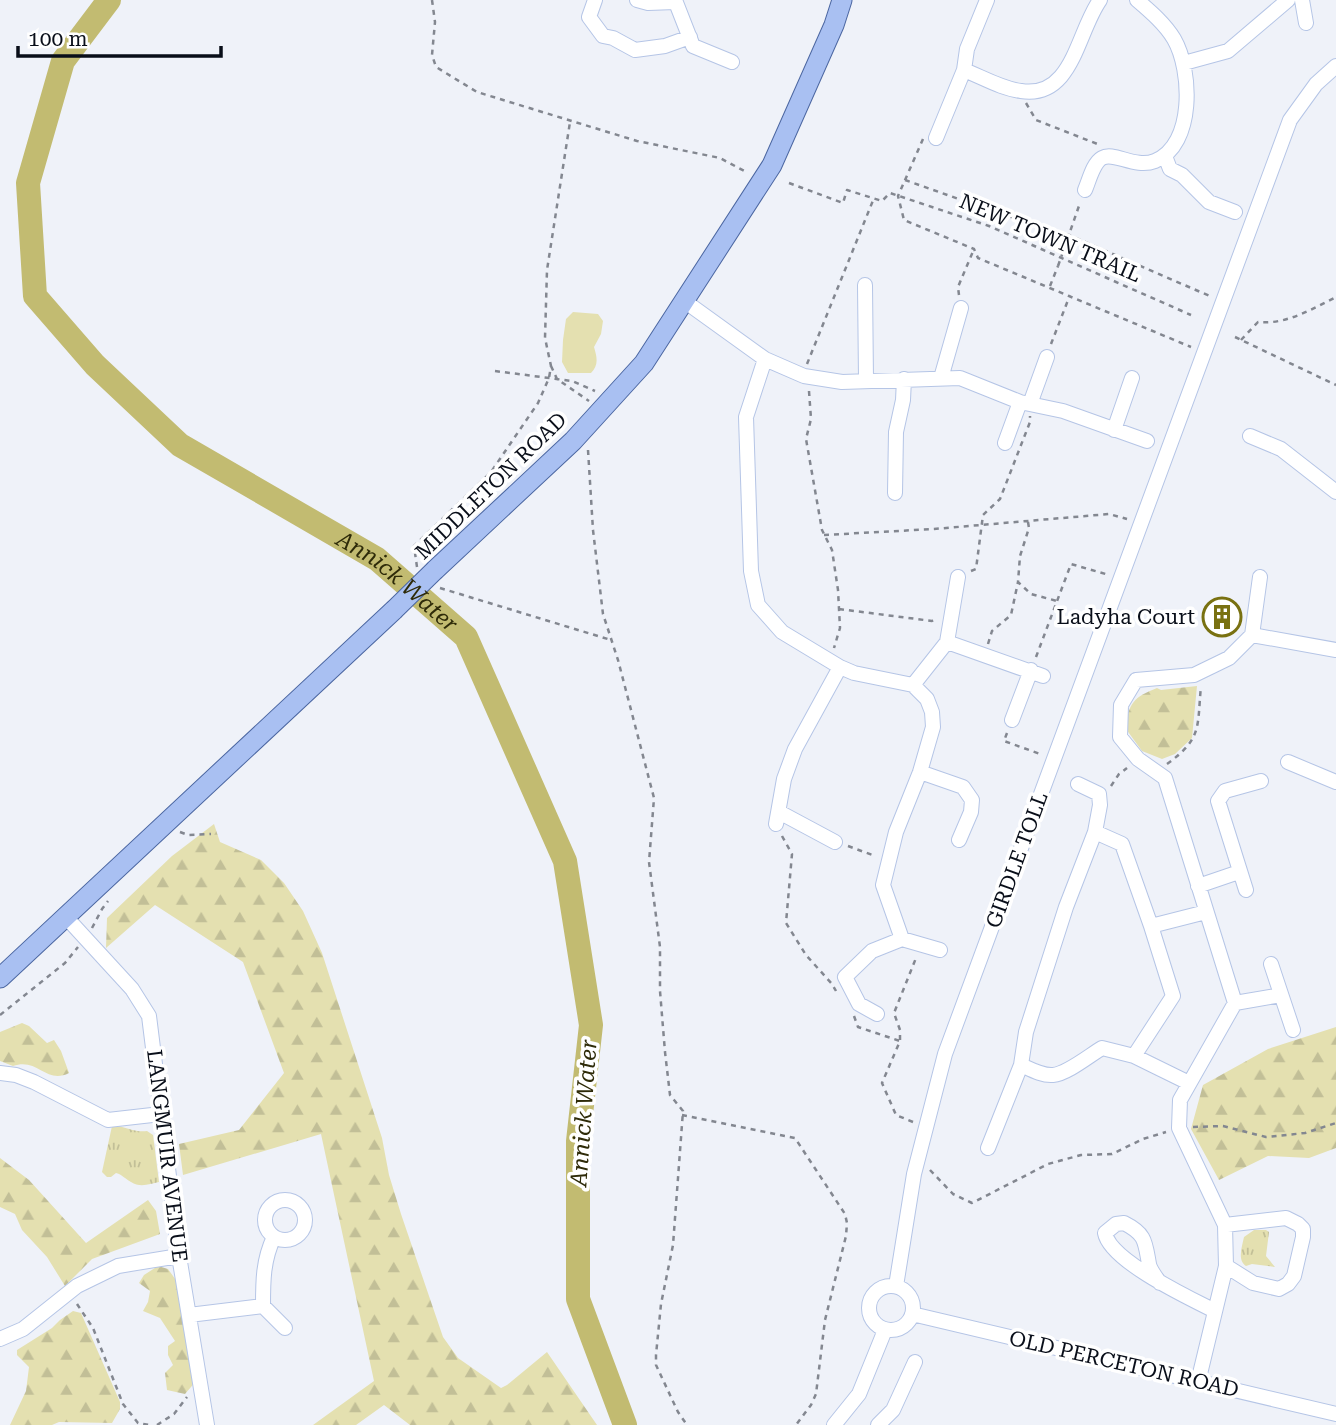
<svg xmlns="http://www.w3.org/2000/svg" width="1336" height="1425" viewBox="0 0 1336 1425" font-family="'Roboto Serif',serif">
	<defs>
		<pattern id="grass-tufts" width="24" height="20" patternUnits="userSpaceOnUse" patternTransform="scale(1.75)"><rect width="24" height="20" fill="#e4e0b0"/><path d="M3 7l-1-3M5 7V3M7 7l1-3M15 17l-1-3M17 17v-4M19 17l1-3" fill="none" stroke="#c2bf97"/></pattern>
		<pattern id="forest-firs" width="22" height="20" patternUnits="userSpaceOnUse" patternTransform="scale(1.75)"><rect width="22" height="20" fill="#e4e0b0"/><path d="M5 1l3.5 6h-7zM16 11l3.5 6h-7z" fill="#c2bf97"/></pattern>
	</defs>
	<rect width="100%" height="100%" fill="#eff2f9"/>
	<path fill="url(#grass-tufts)" d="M 112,1126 C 124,1125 134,1133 147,1131 L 153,1135 L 159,1182 C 150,1184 140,1188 131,1182 C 125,1179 123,1175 116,1173 L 111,1177 L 107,1177 L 102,1172 Z
		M 1254,1230 L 1266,1230 L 1269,1232 L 1266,1256 L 1275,1267 L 1252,1264 L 1246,1266 C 1237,1260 1242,1247 1244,1237 Z"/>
	<path fill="url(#forest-firs)" d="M 1197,686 L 1192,738 L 1175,754 L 1162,759 L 1142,751 L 1126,729 C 1128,703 1134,697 1157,688 L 1161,690 Z
		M 214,824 L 220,842 L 261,860 L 284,883 L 303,911 L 322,953 L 382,1138 L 389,1175 L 401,1214 L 443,1337 L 458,1358 L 501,1388 L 507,1385 L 547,1352 L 597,1425 L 410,1425 L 384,1405 L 356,1425 L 313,1425 L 374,1381 L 321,1134 L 183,1175 L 179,1144 L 239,1130 L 284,1073 L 243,962 L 155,905 L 106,948 L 107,918 L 172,856 Z
		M 22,1023 L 29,1026 L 47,1043 L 54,1040 L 61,1051 L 69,1073 C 46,1085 38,1057 13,1066 L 0,1061 L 0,1032 Z
		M 1336,1027 L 1336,1148 L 1309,1158 L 1268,1156 L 1219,1180 L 1191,1129 L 1203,1085 L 1268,1049 Z
		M 0,1158 L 29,1180 L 86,1243 L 148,1200 L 156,1211 L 160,1234 L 92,1259 L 65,1286 L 47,1257 L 22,1230 L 15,1214 L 0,1207 Z
		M 158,1266 L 168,1269 L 178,1283 L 197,1380 L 185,1394 L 167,1390 L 165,1373 L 173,1365 L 168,1355 L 168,1346 L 175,1341 L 160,1318 L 143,1311 L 148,1302 L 150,1291 L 139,1283 L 144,1275 Z
		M 73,1311 L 81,1313 L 120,1402 L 120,1409 L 112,1423 L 59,1422 L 52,1425 L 10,1425 L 26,1391 L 29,1367 L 17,1355 L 17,1350 L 52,1328 L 60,1320 Z"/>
	<path fill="#e4e0b0" d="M 573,312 L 598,314 L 603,321 L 601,334 L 594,347 C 597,357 599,365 591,373 L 568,373 L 562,362 L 563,340 L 566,319 Z"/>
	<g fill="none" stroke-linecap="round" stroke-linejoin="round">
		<path stroke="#c2bb71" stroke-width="24" id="s1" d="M 109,0 L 63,61 L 28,183 L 35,296 L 95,365 L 180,445 L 377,559 L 466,637 L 565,861 L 591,1025 L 578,1141 L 578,1299 L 625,1425"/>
		<defs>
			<path id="minor" d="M 595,0 L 589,17 L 603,36 L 613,38 L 635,50 L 665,46 L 690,37
				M 637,0 L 648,3 L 675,2
				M 675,0 L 693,46 L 732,62
				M 1302,0 L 1306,23
				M 1184,63 L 1228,51 L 1288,0
				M 964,70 C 982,77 1002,89 1021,91 C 1073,99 1077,32 1100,0
				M 936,138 L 964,70 L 967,49 L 987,0
				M 1165,156 L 1170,169 L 1182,175 L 1209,202 L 1235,212
				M 1085,190 C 1089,181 1093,163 1102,158 C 1114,151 1135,169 1155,161 C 1195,145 1192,70 1174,39 C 1165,24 1151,12 1137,0
				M 865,285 L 866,380
				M 683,300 L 765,359 L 804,376 L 842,382 L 960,378 L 1020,402 L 1063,411 L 1147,441
				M 765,359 L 746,417 L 751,571 L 758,605 L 782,632 L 840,667 L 854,673 L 913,685 L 927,699 L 932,712 L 933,727 L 920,772 L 896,832 L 883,885 L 902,939
				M 941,378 L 961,308
				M 1030,404 L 1047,357
				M 1114,430 L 1132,378
				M 1250,436 L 1281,449 L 1336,492
				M 1005,443 L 1020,402
				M 895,493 L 896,432 L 903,400 L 904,379
				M 1252,635 L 1336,650
				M 947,642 L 958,577
				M 913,685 L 947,642 L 1043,676
				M 1012,720 L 1031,670
				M 1288,762 L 1336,782
				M 920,772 L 963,787 L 972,800 L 971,812 L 959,840
				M 779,812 L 835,842
				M 776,824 L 784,779 L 795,749 L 840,667
				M 1095,832 L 1122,844 L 1151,926 L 1173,996 L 1134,1056
				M 1198,886 L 1239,872
				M 1246,890 L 1218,801 L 1225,791 L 1261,781
				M 65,916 L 132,989 L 149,1016 L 179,1256 L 207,1425
				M 1151,926 L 1206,912
				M 1271,964 L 1293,1030
				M 1235,1003 L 1281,995
				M 877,1014 L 859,1004 L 845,977 L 872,951 L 902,939 L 940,950
				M 1021,1065 C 1030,1069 1042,1076 1053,1075 C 1067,1074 1090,1055 1102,1048 L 1134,1056 L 1189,1083
				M 0,1073 L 16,1075 L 34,1082 L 108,1120 L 161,1114
				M 988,1148 L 1021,1065 L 1026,1032 L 1066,907 L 1095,832 L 1100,805 L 1099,794 L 1078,784
				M265 1220a20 20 0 1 1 40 0a20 20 0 1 1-40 0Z
				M 1225,1225 L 1286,1218 L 1298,1224 L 1303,1229 L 1303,1237 L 1294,1276 L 1288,1284 L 1279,1289 L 1253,1283 L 1226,1266
				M 1160,1283 C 1156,1277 1150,1270 1149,1264 C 1145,1242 1146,1234 1124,1223 L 1116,1224 L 1105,1233 C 1110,1261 1189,1298 1215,1311
				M869 1308a22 22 0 1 1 44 0a22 22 0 1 1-44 0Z
				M 896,1286 L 914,1174 L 945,1054 L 1290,120 L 1316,84 L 1336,66
				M 263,1306 C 263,1281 263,1260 274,1237
				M 912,1314 L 1336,1414
				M 189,1315 L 263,1306 L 285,1328
				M 0,1339 L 23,1329 L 77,1286 L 118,1266 L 179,1256
				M 1198,1382 L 1226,1266 L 1225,1225 L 1179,1128 L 1180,1100 L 1235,1003 L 1165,778 L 1138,759 L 1120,737 L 1121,705 L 1136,680 L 1194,675 L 1229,658 L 1252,635 L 1260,577
				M 834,1425 L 859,1394 L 885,1330
				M 878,1425 L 893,1410 L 915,1362"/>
			<path id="major" d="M 435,570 L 573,441 L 644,363 L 772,165 L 834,25 L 842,0
				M 0,978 L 394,610"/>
		</defs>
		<use href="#minor" stroke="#b5c5e6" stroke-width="16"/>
		<use href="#major" stroke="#4b66a1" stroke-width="21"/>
		<path stroke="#838790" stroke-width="2.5" stroke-dasharray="5 5" stroke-linecap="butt" d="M 432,0 L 435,22 L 432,55 L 436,67 L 477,92 L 637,141 L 720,158 L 748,173
			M 1026,103 L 1036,120 L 1100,145
			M 923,139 L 898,196 L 904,220 L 974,249 L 978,258 L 1191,347
			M 905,180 L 1001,214 L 1069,235 L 1212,297
			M 789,183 L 843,203 L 847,190 L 882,201 L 890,193 L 989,226 L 1191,315
			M 1064,249 L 1080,203
			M 1050,286 L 1058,266
			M 959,295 L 958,287 L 974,249
			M 1235,337 L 1336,385
			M 1241,340 L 1258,322 C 1286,325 1312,309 1336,297
			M 1051,344 L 1070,295
			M 807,364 L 874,198
			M 551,366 L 557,379 L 589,401
			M 495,371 L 572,381 L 595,391
			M 809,391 L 811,419 L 806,439 L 822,530 L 832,550 L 838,590 L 840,628 L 834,648
			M 588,450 L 593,530 L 603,614 L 618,660 L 654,798 L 649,862 L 660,947 L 660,991 L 665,1052 L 670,1095 L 683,1111 L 673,1245 L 661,1304 L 656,1355 L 656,1365 L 678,1412 L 687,1425
			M 1028,522 L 1029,528 L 1020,556 L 1018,582 L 1031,594 L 1057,601
			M 824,535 L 934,529 L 1109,514 L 1127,519
			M 417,567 L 414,546 L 491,472 L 538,403 L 549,378 L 551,366 L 545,338 L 547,270 L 570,122
			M 971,571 L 976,569 L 983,515 L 1000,499 L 1030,422 L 1030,416
			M 440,588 L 611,640
			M 839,609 L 932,621 L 936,619
			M 988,644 L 992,631 L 1011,615 L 1018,582
			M 1036,657 L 1071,564 L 1109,575
			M 1007,733 L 1004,741 L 1043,755
			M 1167,764 C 1203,738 1197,726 1201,686
			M 1111,786 L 1119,774 L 1127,768
			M 180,832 L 188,835 L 211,834
			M 782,836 L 792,854 L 786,923 L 806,955 L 832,984 L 836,991
			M 848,846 L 875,856
			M 92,928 L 102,909 L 108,901
			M 0,1015 L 65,963 L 78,947
			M 854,1016 L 858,1027 L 900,1041 L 882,1083 L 896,1115 L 913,1122
			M 900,1040 L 900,1030 L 894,1013 L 916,958
			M 682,1115 L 795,1138 L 845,1214 L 847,1223 L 846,1236 L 825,1320 L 816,1394 L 811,1405 L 796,1425
			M 1193,1127 L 1223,1126 L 1266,1137 L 1305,1133 L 1336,1123
			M 930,1170 L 953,1194 L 972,1203 L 1048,1164 L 1081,1155 L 1112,1154 L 1143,1139 L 1166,1132
			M 77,1304 L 93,1328 L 123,1404 L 138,1423 L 150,1425
			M 157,1425 L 174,1414 L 187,1397"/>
		<use href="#minor" stroke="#fff" stroke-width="14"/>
		<use href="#major" stroke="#a9c0f2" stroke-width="19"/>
		<defs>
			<path id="major-bridge" d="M 394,610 L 435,570"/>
		</defs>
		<use href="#major-bridge" stroke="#4b66a1" stroke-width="21" stroke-linecap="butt"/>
		<path stroke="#838790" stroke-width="2.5" stroke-dasharray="5 5" stroke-linecap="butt" d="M 1058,266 L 1064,249"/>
		<use href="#major-bridge" stroke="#a9c0f2" stroke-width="19"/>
	</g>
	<defs>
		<symbol id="building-ring" viewBox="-11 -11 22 22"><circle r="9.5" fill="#fff" stroke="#797111" stroke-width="1.5"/><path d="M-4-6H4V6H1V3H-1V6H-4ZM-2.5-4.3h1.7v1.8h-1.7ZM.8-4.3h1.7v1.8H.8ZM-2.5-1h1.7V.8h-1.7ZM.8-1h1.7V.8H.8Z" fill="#797111"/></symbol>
	</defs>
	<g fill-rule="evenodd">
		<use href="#building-ring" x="1200" y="595" width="44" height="44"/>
	</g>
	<g text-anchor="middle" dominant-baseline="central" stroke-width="7" stroke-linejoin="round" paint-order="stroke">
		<g font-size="21" fill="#090e19" stroke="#fff">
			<text transform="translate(1050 238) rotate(23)">NEW TOWN TRAIL</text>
			<text transform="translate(491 486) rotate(-44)">MIDDLETON ROAD</text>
			<text transform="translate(1017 860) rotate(-70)">GIRDLE TOLL</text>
			<text transform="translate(167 1156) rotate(83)">LANGMUIR AVENUE</text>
			<text transform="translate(1124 1364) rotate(13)">OLD PERCETON ROAD</text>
		</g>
		<g font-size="21" fill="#090e19" stroke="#fff" text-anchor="end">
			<text x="1195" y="617">Ladyha Court</text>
		</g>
		<g font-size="23" font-style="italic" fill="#2e2b09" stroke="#fff">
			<text stroke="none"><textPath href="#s1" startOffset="782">Annick Water</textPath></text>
			<text transform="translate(584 1113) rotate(-86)">Annick Water</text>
		</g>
	</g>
	<path d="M18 46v10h203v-10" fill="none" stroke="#090e19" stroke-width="3.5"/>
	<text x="28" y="46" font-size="21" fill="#090e19" stroke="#ffffff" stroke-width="5" paint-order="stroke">100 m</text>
</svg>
